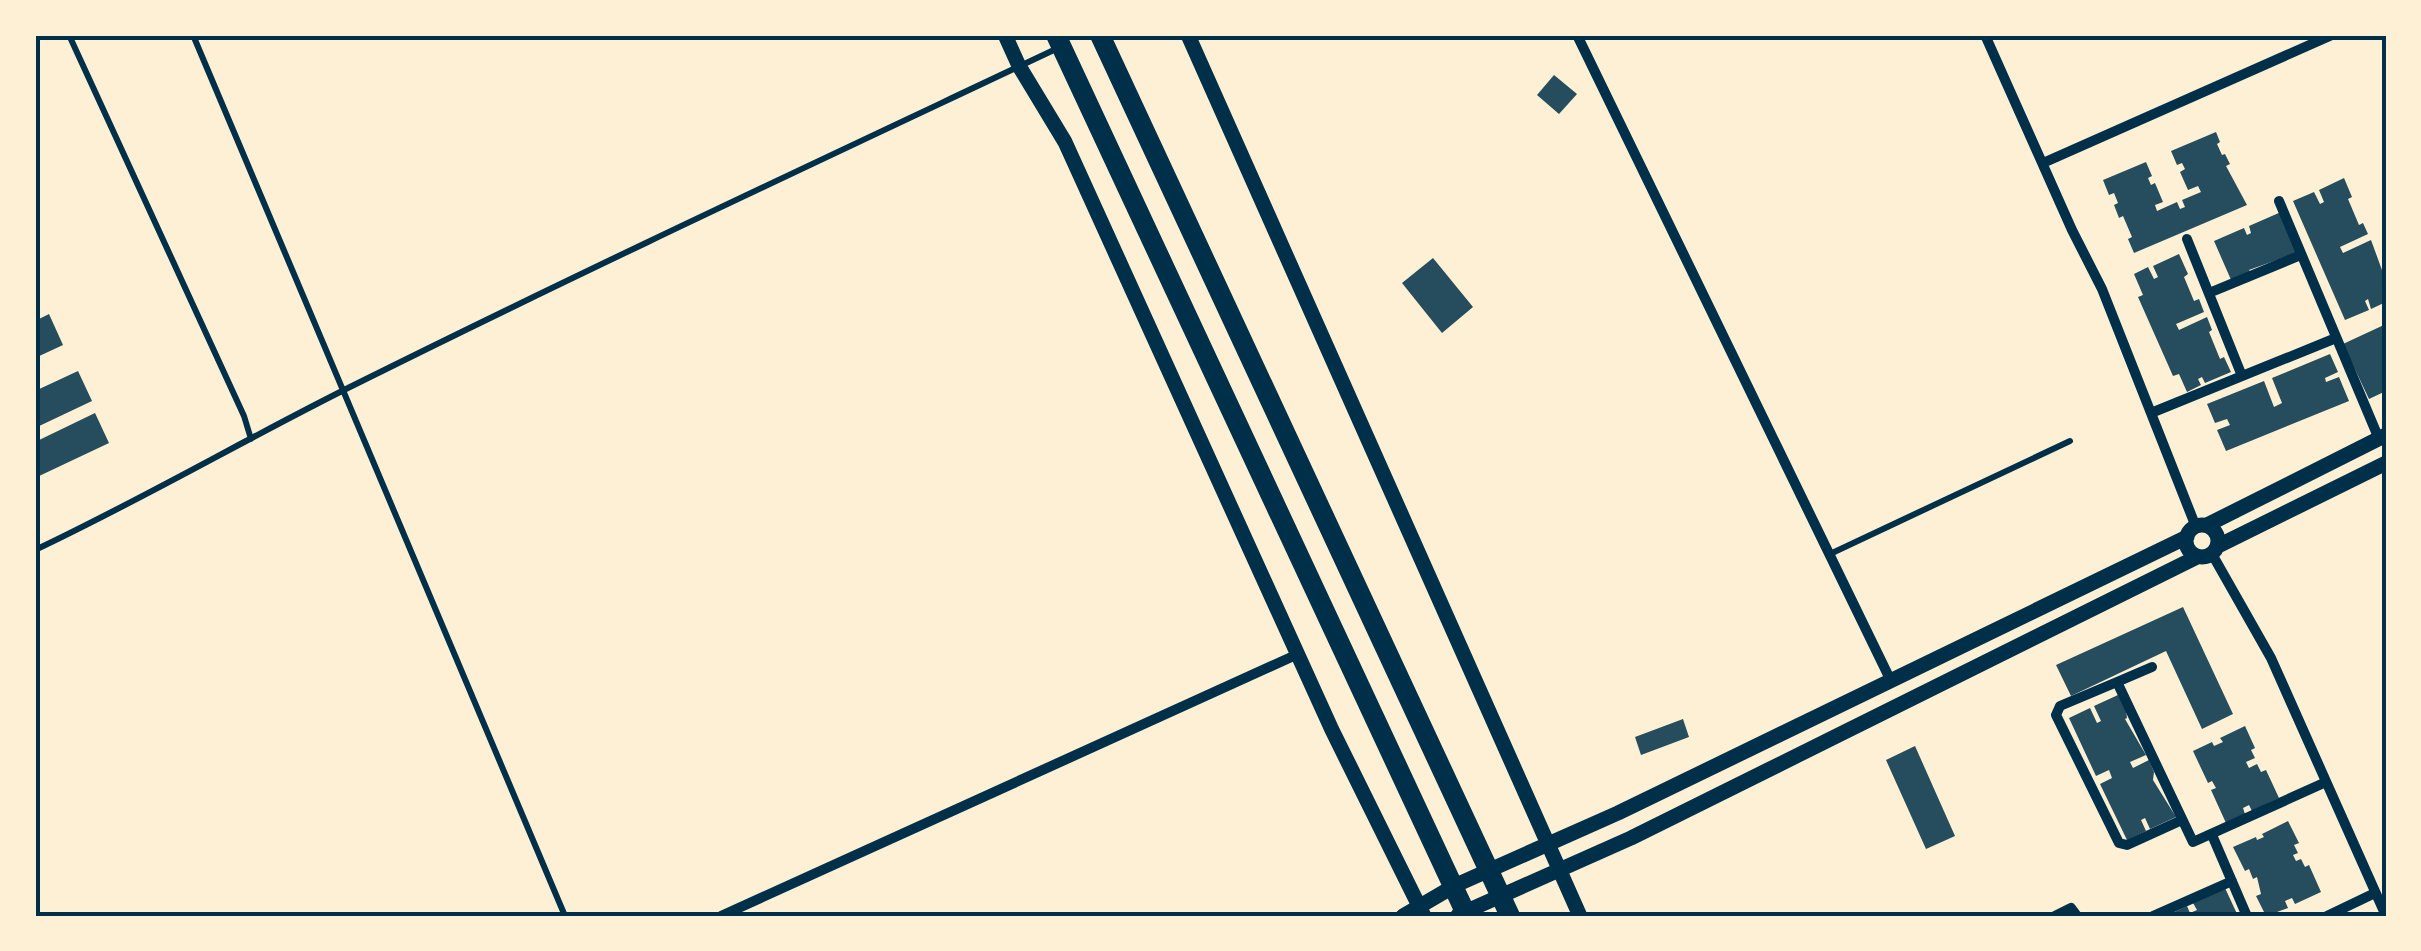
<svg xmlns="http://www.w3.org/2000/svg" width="2421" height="951" viewBox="0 0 2421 951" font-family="'Archivo Narrow',sans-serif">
	<rect width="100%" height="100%" fill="#fdf0d5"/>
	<path fill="#264d5e" d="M 1554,75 L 1577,94 L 1559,114 L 1537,95 Z
		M 2216,132 L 2220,142 L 2217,144 L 2222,155 L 2225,154 L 2230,164 L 2226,166 L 2247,205 L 2134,253 L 2128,239 L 2132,237 L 2123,216 L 2119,218 L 2114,205 L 2118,203 L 2114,193 L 2109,195 L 2103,180 L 2146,162 L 2152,176 L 2148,178 L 2151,185 L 2155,183 L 2163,202 L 2155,205 L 2157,211 L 2177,202 L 2180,209 L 2185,207 L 2182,200 L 2201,192 L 2198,186 L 2188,190 L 2180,172 L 2185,169 L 2182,163 L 2177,165 L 2171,151 Z
		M 2344,178 L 2352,197 L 2348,199 L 2359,225 L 2363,223 L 2368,234 L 2340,247 L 2343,253 L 2371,240 L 2386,281 L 2386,302 L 2371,309 L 2368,299 L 2365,301 L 2369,310 L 2345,320 L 2293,201 L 2314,192 L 2320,204 L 2324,202 L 2319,190 Z
		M 2281,212 L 2299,252 L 2249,270 L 2251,273 L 2232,282 L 2214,241 L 2244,228 L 2247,235 L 2251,233 L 2249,226 Z
		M 2179,254 L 2188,274 L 2184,277 L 2194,301 L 2199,299 L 2204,312 L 2176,324 L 2179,330 L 2207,317 L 2212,330 L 2209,332 L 2220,359 L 2224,357 L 2231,372 L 2205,383 L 2202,377 L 2198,379 L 2201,385 L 2187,392 L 2179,374 L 2173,376 L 2138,297 L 2143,295 L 2134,274 L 2148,267 L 2154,279 L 2158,277 L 2153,266 Z
		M 1433,258 L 1473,307 L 1442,333 L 1402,283 Z
		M 49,314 L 63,345 L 35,358 L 35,321 Z
		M 2386,324 L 2386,391 L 2369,399 L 2343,344 Z
		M 2330,354 L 2338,372 L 2325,378 L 2326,382 L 2339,377 L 2349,401 L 2226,451 L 2217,430 L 2230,425 L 2227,419 L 2215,423 L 2207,404 L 2264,381 L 2274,407 L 2282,403 L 2272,378 Z
		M 78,371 L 92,401 L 35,428 L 35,391 Z
		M 95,413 L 109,443 L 37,477 L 35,442 Z
		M 2183,607 L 2233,714 L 2202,729 L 2166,651 L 2071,696 L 2056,665 Z
		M 2118,695 L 2126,710 L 2127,718 L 2125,719 L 2146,755 L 2130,762 L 2133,768 L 2149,760 L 2154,772 L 2153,780 L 2176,817 L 2150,829 L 2145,818 L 2141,820 L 2146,831 L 2127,840 L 2100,784 L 2112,778 L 2109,770 L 2096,776 L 2069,718 L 2090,708 L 2097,723 L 2101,721 L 2094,706 Z
		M 1683,719 L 1689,737 L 1641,755 L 1635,737 Z
		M 2245,726 L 2255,748 L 2251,750 L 2255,758 L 2246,762 L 2249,768 L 2257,764 L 2261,772 L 2266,770 L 2279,798 L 2252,811 L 2249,805 L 2243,808 L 2245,814 L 2226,823 L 2211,790 L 2216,788 L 2212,781 L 2208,783 L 2193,751 L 2212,742 L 2214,746 L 2223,742 L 2220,738 Z
		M 1915,746 L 1955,836 L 1926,849 L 1886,760 Z
		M 2288,821 L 2299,843 L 2294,845 L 2298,853 L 2293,855 L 2296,861 L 2301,859 L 2305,867 L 2309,865 L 2321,892 L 2295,904 L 2292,898 L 2285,901 L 2288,908 L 2266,916 L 2256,896 L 2261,894 L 2257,877 L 2253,879 L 2249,869 L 2245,871 L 2233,847 L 2256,837 L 2257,840 L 2264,837 L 2262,834 Z
		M 2225,888 L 2238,916 L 2166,916 L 2187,906 L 2190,913 L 2197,910 L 2193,903 Z"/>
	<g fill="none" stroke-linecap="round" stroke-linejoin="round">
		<path stroke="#003049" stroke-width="6" d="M 69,35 L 244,416 L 251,439
			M 193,35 L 565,916
			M 35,550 C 145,498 249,437 358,383 C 589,268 823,159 1056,49
			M 1830,554 L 2070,441"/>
		<path stroke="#003049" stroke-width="10" d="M 1577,35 L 1890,679
			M 1985,35 L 2072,230 L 2102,289 L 2196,527
			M 2043,163 L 2332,35
			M 2279,201 L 2379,439
			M 2187,239 L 2242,376
			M 2209,293 L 2301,255
			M 2151,413 L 2336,338
			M 2212,554 L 2271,658 L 2386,916
			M 2152,667 L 2117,682 L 2193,842 L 2326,782
			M 2117,682 L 2060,706 L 2056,715 L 2119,843 L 2127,845 L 2182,820
			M 2212,835 L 2246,914
			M 721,916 L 1298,654
			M 2055,916 L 2071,908 L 2077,916
			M 2153,916 L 2232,881
			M 2327,916 L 2375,893"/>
		<path stroke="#003049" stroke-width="15" d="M 1005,35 L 1019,66 L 1065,142 L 1332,730 L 1424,916
			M 1188,35 L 1580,916
			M 2207,525 L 2386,435
			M2186 541a16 16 0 1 1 32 0a16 16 0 1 1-32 0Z
			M 2218,546 L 2386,463
			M 1458,915 L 1631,838 L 2197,557
			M 1403,916 L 1456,885 L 1618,813 L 2187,537"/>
		<path stroke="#003049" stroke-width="20" d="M 1056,35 L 1467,916
			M 1100,35 L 1510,916"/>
	</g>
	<rect width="2421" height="951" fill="none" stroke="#fdf0d5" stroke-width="75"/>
	<rect x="38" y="38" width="2346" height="876" fill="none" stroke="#003049" stroke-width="4"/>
</svg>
